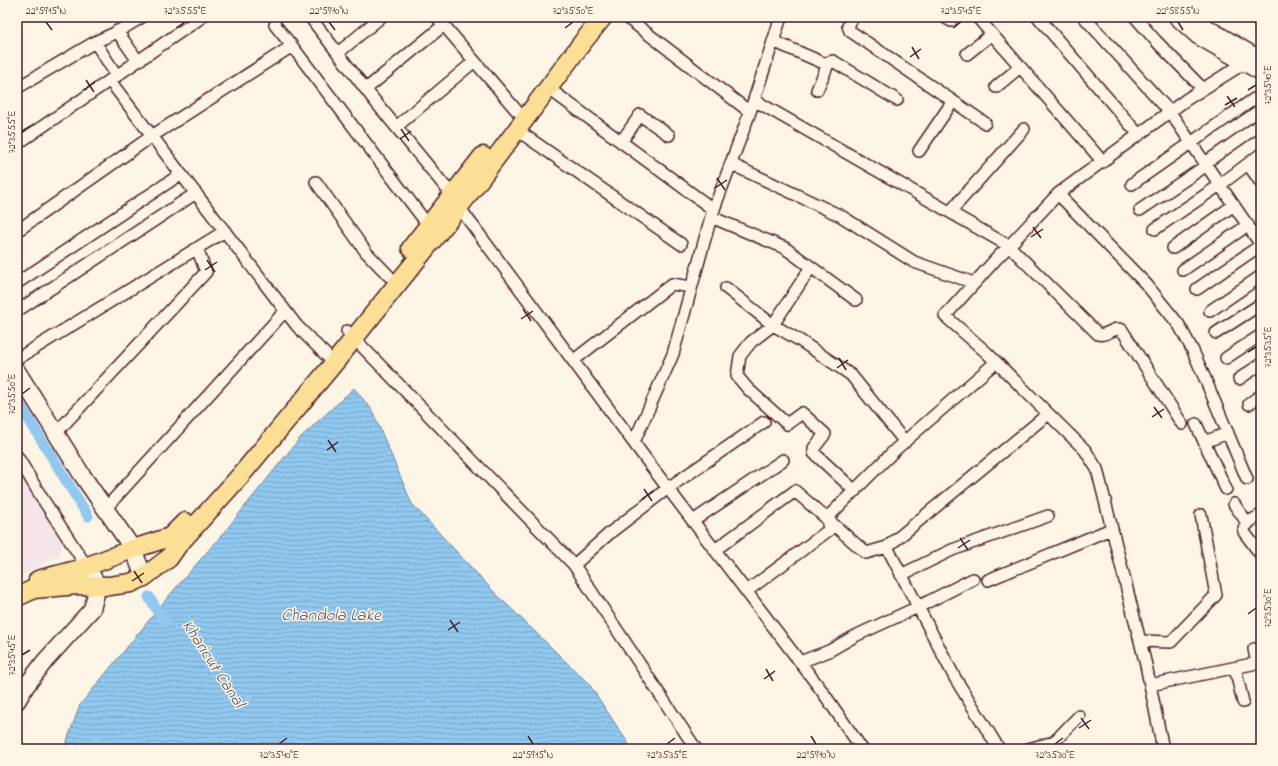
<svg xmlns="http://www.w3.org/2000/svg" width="1278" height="766" viewBox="0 0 1278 766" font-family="'Indie Flower',sans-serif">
	<defs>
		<pattern id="water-rules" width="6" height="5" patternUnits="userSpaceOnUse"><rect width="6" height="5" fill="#90c8ef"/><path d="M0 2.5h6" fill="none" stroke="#7eabcd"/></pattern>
	</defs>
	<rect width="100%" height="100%" fill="#fcf5e5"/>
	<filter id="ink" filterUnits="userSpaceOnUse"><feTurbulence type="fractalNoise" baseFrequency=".025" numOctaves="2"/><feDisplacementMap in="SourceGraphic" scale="8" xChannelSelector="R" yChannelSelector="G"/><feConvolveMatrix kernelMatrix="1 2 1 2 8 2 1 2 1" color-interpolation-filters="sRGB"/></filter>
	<g filter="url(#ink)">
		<path fill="#f4e6e8" d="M 17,468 L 62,541 L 61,554 L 17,578 Z"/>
		<path fill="url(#water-rules)" stroke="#7484a1" d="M 354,388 L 372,410 L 412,504 L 496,594 L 589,684 L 632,749 L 64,749 L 80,705 L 168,597 L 226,530 L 300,438 Z"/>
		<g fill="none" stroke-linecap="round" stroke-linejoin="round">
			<path stroke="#90c8ef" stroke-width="11" d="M 17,400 L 88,516
				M 149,597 L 165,622"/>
			<defs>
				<path id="street" d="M 310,17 L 374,100 L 452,195 L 459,207 L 651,466 L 822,691 L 862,749
					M 437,17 L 517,111
					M 626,17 L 750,112
					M 853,17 L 848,26 L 850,31 L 985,123
					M 944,17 L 951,21
					M 977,17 L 1103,162
					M 1038,17 L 1139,135
					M 1084,17 L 1170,112 L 1261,245
					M 1135,17 L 1156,41 L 1203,89
					M 1256,17 L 1261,24
					M 275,25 L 292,46
					M 117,31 L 138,61
					M 773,41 L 828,65
					M 338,53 L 381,17
					M 967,54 L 992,34
					M 117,76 L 95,42 L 115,33 L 142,17
					M 110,81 L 297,326 L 327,356
					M 996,87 L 1020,67
					M 17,88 L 95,42
					M 548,88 L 714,210
					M 366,89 L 439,29
					M 817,90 L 829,62 L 833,61 L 897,100
					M 754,100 L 1009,246 L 1098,334 C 1107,337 1113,326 1122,330 L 1182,424
					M 396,127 L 470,65
					M 517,130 L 681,244
					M 621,142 L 640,115 L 669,135
					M 17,144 L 202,17
					M 919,151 L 953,101
					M 1205,163 L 1261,124
					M 731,164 L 841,216 L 914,262 L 974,283
					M 1248,164 L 1261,183
					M 316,182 L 366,252 L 389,276
					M 1132,184 L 1254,99
					M 1058,194 L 1146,284 L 1179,325 L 1193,351 L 1206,381 L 1247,479
					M 1140,210 L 1207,165
					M 950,212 L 1024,129
					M 711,217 L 785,248 L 856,300
					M 1155,229 L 1220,185 L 1261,154
					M 17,231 L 152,136 L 292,46 L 428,225
					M 1173,248 L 1234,205
					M 811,267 L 773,325 L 751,342 L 740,356 L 737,376 L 748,389 L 787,424 L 802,413 L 825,434 L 814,448 L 814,453 L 855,491
					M 1183,270 L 1248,225
					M 17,283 L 181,174
					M 726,288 L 773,325 L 799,340 L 851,375 L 905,442
					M 1197,289 L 1261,245
					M 17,311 L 196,193
					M 1210,311 L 1261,276
					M 347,331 L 574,565 L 696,749
					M 1216,333 L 1261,304
					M 1226,358 L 1261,335
					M 17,359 L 225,231
					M 574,360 L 672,284 L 691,287
					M 1239,379 L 1261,364
					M 1249,404 L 1261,395
					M 1196,424 L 1226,489
					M 56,433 L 206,272 L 197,248
					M 634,442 L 673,354 L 711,217 L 750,112 L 781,17
					M 1204,442 L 1228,433
					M 17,456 L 42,498 L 87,567
					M 1234,504 L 1248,524
					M 105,509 L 285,311
					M 1261,515 C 1254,519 1243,523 1244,532 L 1261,555
					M 693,521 L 783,460
					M 887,547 L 955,678 L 999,749
					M 715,550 L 795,491 L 866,553 L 887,547 L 1048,414
					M 574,565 L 611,532 L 668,488 L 764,422
					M 901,575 L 952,550 L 1048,516
					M 988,580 L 1111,529
					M 747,591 L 829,530 L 827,518 L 896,449 L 996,362
					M 1140,641 L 1171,642 L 1216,595 L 1201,515
					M 800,662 L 829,651 L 855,636 L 918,607 L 973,579
					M 1235,668 L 1243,702
					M 1150,685 L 1257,663 L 1254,649
					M 1028,749 L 1054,742 L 1079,716
					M 1163,749 L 1146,665 L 1097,469 L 1085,450 L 986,352 L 945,316 L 997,258 L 1009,246 L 1058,194 L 1187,99 L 1249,60"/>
				<path id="secondary" d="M 1177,17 L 1198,36 L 1261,72
					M 1194,17 L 1202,25 L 1261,60
					M 17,371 L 82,475 L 133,549 L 144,577
					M 17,701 L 26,686 L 45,661 L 92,609 L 98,586 L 87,567"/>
				<path id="primary" d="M 411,248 L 483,156
					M 38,580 L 80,569 L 133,549 L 170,537 L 185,522
					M 17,597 L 34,589 L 78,585 L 109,586 L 131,583 L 144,577 L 169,558 L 178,545 L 241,475 L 335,362 L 459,207 L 582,43 L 603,17"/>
			</defs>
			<use href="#street" stroke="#4a1f2b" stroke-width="14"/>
			<use href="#secondary" stroke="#4a1f2b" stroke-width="19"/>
			<use href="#primary" stroke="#4a1f2b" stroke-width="21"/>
			<use href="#street" stroke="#fcf5e5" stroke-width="11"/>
			<use href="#secondary" stroke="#fcf5e5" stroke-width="16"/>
			<use href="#primary" stroke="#fbdf96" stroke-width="18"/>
		</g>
	</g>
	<path fill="none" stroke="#4a1f2b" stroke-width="1.5" d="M 46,22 L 52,30M 329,22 L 335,30M 1178,22 L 1183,30M 176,28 L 185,22M 565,28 L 573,22M 953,28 L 961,22M 912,47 L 919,59M 910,57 L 921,49M 86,80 L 94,92M 84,90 L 95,82M 1248,90 L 1256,85M 1227,96 L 1235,107M 1225,105 L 1237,98M 401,129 L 409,141M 22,132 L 30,126M 400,139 L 411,131M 717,178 L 725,190M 715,188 L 727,180M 1033,227 L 1041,238M 1031,237 L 1043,229M 207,260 L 215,272M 205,270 L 217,262M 523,309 L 531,321M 521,319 L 533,311M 1248,352 L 1256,347M 839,358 L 846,370M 837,368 L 848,360M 22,394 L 30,388M 1154,407 L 1162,418M 1152,417 L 1164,409M 328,440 L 336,452M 327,450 L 338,442M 644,489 L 652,501M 642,499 L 654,491M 960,538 L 968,550M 958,548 L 970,540M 134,571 L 142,583M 132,581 L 144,573M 1248,614 L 1256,608M 450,620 L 458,632M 448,630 L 460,622M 22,655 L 30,650M 766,669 L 773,681M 764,679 L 775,671M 1081,718 L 1089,729M 1079,728 L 1091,720M 528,736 L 533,744M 811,736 L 816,744M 279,744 L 287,738M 667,744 L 675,738M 1055,744 L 1063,738"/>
	<g text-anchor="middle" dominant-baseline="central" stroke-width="3" stroke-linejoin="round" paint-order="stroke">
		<g font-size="17" font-style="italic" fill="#5f5266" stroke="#fcf5e5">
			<text x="331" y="615">Chandola Lake</text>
			<text transform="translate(213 664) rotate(57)">Kharicut Canal</text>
		</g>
	</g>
	<rect width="1278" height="766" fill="none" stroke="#fcf5e5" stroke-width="44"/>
	<rect x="22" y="22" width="1234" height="722" fill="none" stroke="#4a1f2b" stroke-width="1.5"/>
	<g font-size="10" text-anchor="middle" fill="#4a1f2b">
		<text x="46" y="14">22°59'15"N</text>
		<text x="185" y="14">72°35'55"E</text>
		<text x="329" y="14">22°59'10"N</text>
		<text x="573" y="14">72°35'50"E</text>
		<text x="961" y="14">72°35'45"E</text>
		<text x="1178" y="14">22°58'55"N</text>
		<text transform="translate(1267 85) rotate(-90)" y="4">72°35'40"E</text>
		<text transform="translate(11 132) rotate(-90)" y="4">72°35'55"E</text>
		<text transform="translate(1267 347) rotate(-90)" y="4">72°35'35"E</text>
		<text transform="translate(11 394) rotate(-90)" y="4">72°35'50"E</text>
		<text transform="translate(1267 608) rotate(-90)" y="4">72°35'30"E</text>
		<text transform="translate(11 655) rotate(-90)" y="4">72°35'45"E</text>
		<text x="279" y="758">72°35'40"E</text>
		<text x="533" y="758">22°59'15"N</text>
		<text x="667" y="758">72°35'35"E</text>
		<text x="816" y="758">22°59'10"N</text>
		<text x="1055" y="758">72°35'30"E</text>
	</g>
</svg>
